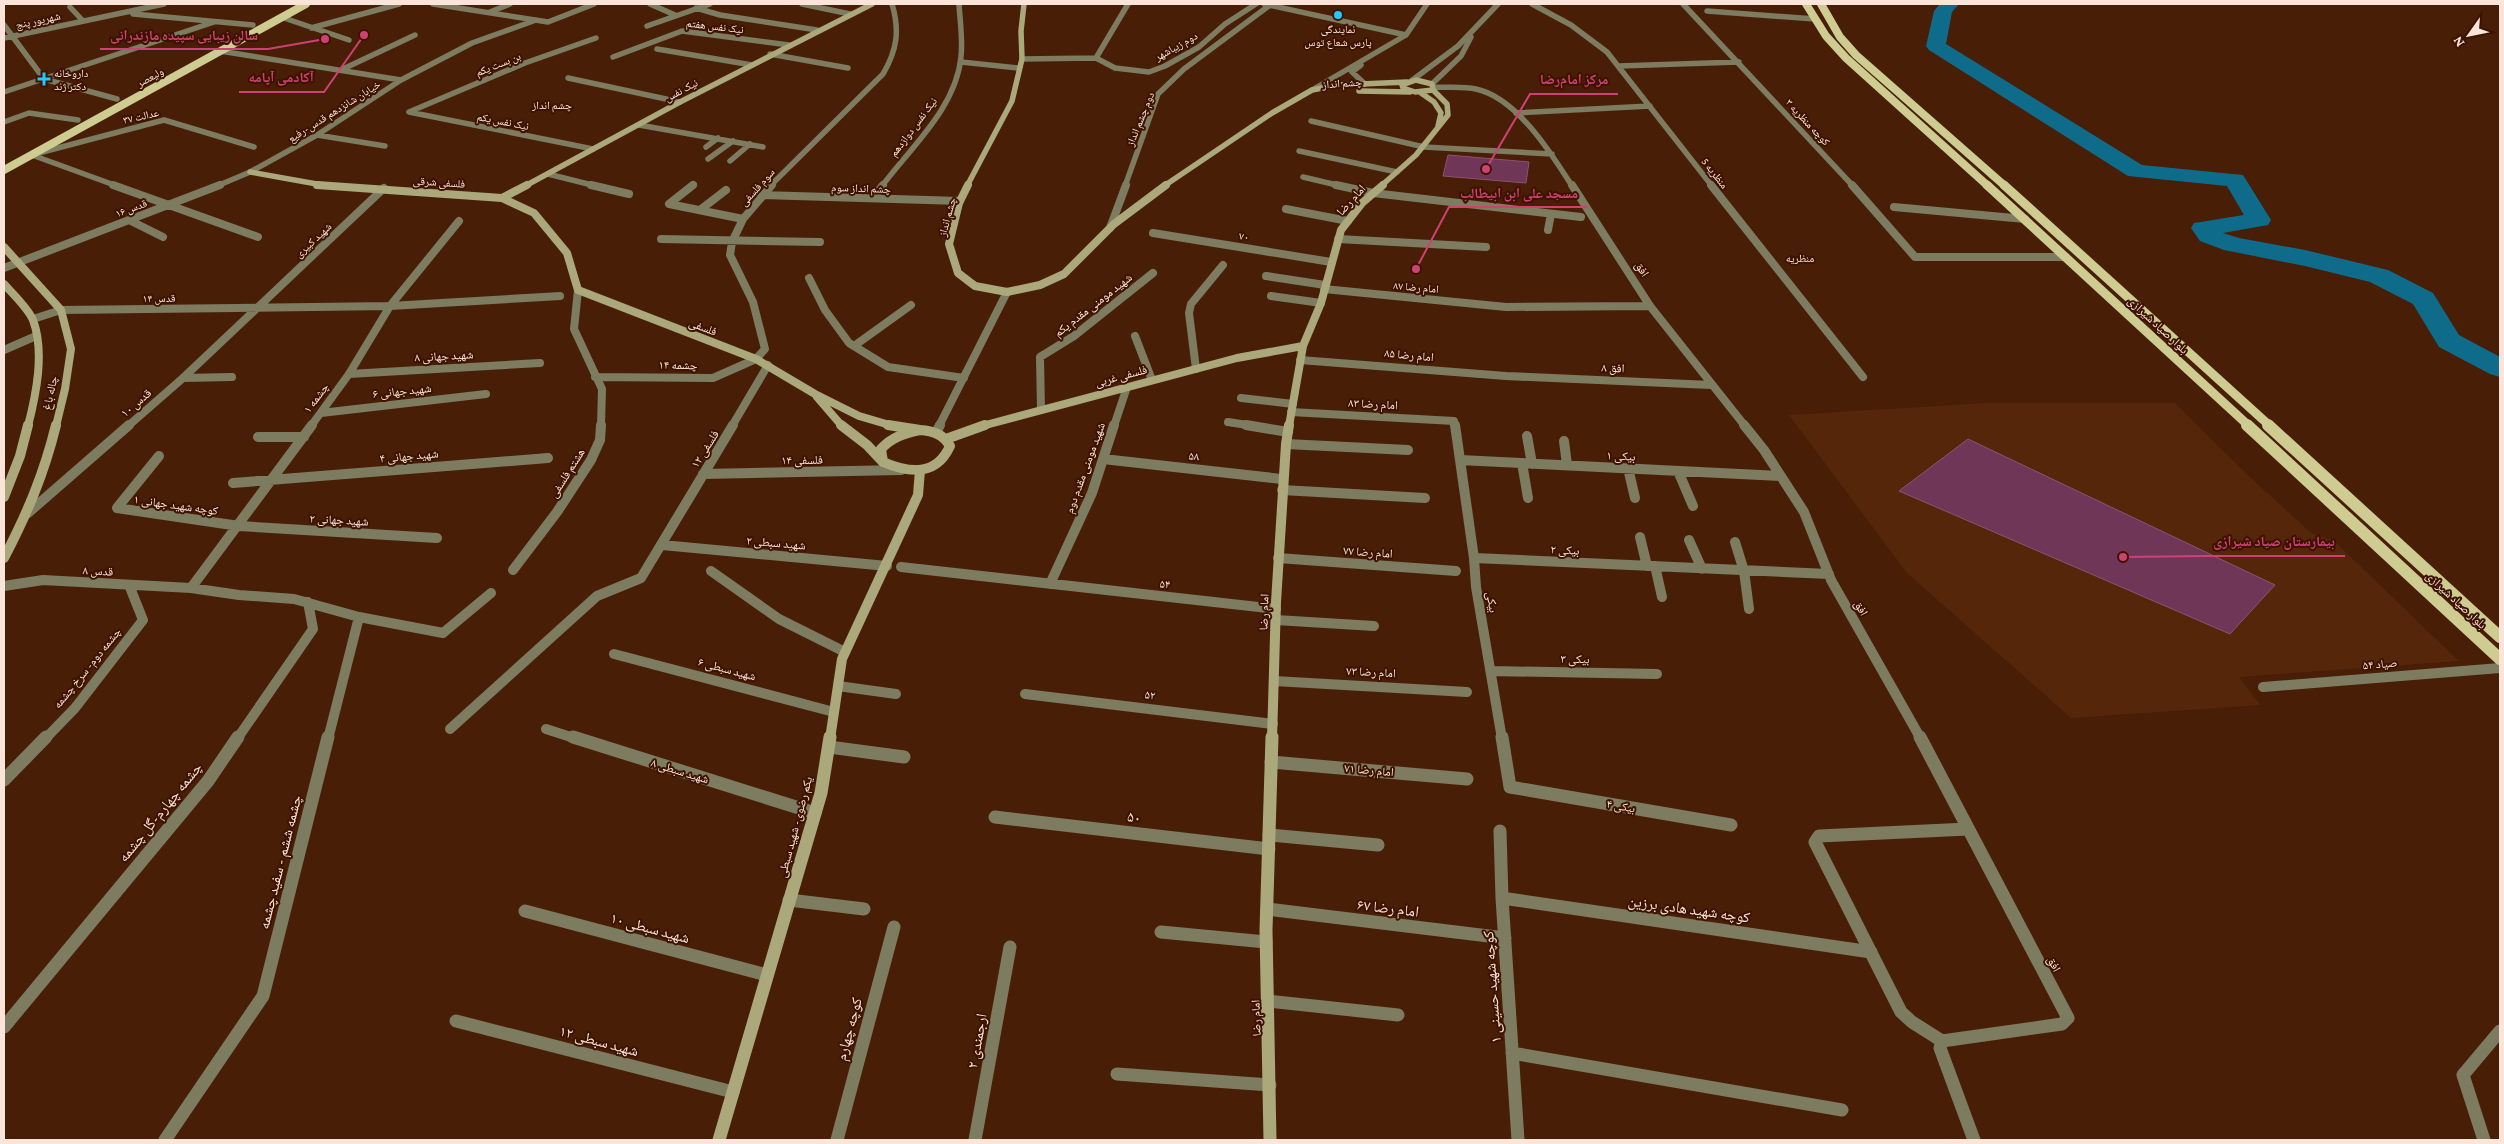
<svg xmlns="http://www.w3.org/2000/svg" width="2504" height="1144" viewBox="0 0 2504 1144" font-family="'Crimson Pro','Noto Naskh Arabic',serif">
	<rect width="100%" height="100%" fill="#491e06"/>
	<path fill="#55260a" d="M 1988,403 L 2175,403 L 2251,478 L 2311,533 L 2334,541 L 2459,661 L 2239,677 L 2260,705 L 2071,718 L 1907,573 L 1789,415 Z"/>
	<g fill="none" stroke-linecap="round" stroke-linejoin="round">
		<path fill="#0e6c8a" fill-rule="evenodd" d="M 1940,4 L 1959,4 L 1952,12 L 1946,44 L 2142,165 L 2243,175 L 2271,220 L 2268,225 L 2223,233 L 2239,238 L 2305,250 L 2388,270 L 2433,293 L 2459,335 L 2500,357 L 2500,377 L 2490,374 L 2439,347 L 2413,304 L 2370,282 L 2305,266 L 2224,250 L 2200,241 L 2191,228 L 2194,223 L 2244,215 L 2227,186 L 2128,176 L 1929,50 L 1926,46 L 1934,11 Z"/>
	</g>
	<path fill="#703657" stroke="#8e5173" d="M 1448,155 L 1529,162 L 1526,183 L 1443,176 Z
		M 1968,439 L 2275,585 L 2230,634 L 1899,491 Z"/>
	<g fill="none" stroke-linecap="round" stroke-linejoin="round">
		<path stroke="#7d7c60" stroke-width="5.5" d="M 433,4 L 548,22 L 594,4
			M 650,4 L 675,15
			M 802,4 L 850,14
			M 1264,4 L 1406,35
			M 1532,4 L 1571,25 L 1607,52 L 1712,186
			M 1683,4 L 1853,186
			M 70,7 L 83,21
			M 696,8 L 720,15 L 817,30
			M 1707,11 L 1815,19
			M 490,12 L 510,4
			M 133,14 L 253,25
			M 281,17 L 349,40
			M 4,25 L 44,79 L 117,99
			M 647,26 L 710,4
			M 311,28 L 399,4
			M 4,38 L 164,4
			M 657,49 L 752,65
			M 220,51 L 401,80
			M 770,54 L 848,68
			M 613,57 L 682,31 L 789,45
			M 1096,58 L 1128,4
			M 1022,59 L 1096,58 L 1115,68 L 1149,72 L 1165,66 L 1199,47 L 1225,24 L 1256,4
			M 961,62 L 1019,68
			M 1361,65 L 1352,72 L 1365,84
			M 1619,66 L 1739,62
			M 343,69 L 415,35
			M 568,78 L 680,102
			M 1411,81 L 1458,46 L 1498,4
			M 1432,84 L 1461,56 L 1471,37
			M 1434,87 C 1447,88 1463,86 1476,89 C 1517,98 1551,153 1572,186
			M 1312,90 L 1406,35 L 1427,4
			M 4,92 L 214,22
			M 409,112 L 525,63 L 596,38
			M 409,112 L 593,149
			M 1516,113 L 1650,106
			M 1311,121 L 1424,147 L 1552,154
			M 4,122 L 29,113 L 78,120
			M 639,125 L 763,147
			M 317,135 L 385,146
			M 706,147 L 718,138
			M 1299,151 L 1397,172
			M 35,154 L 164,120 L 254,147
			M 32,155 L 117,186
			M 708,159 L 733,141
			M 730,161 L 750,144
			M 548,174 L 596,186
			M 1303,177 L 1341,186
			M 217,186 L 250,172 L 317,135 L 401,80 L 472,43 L 536,20
			M 692,186 L 694,184
			M 770,186 L 883,74 C 897,50 900,31 892,4
			M 882,186 C 911,147 956,108 961,57 C 963,40 960,22 959,4
			M 1125,186 L 1158,94 L 1184,69 L 1270,5"/>
		<path stroke="#7d7c60" stroke-width="8" d="M 113,185 L 258,237
			M 591,185 L 629,194
			M 693,185 L 669,204 L 743,219
			M 1336,185 L 1373,193 L 1581,217
			M 1572,185 L 1650,306 L 1745,426
			M 1711,185 L 1863,377
			M 1852,185 L 1915,257 L 2066,257
			M 761,195 L 960,201
			M 873,198 L 883,185
			M 1894,207 L 2025,219
			M 1286,209 L 1348,221
			M 700,210 L 726,190
			M 131,221 L 163,237
			M 1110,228 L 1126,185
			M 1548,230 L 1551,214
			M 1153,233 L 1331,262
			M 661,239 L 820,242
			M 1338,239 L 1486,247
			M 4,268 L 220,185
			M 1266,276 L 1325,285
			M 809,278 L 825,310 L 849,343 L 888,367 L 964,378
			M 1324,289 L 1506,307 L 1650,306
			M 578,290 L 574,329 L 602,389 L 601,426
			M 1271,296 L 1321,303
			M 33,319 L 61,310 L 390,306 L 560,296
			M 1135,336 L 1152,380
			M 854,346 L 911,305
			M 4,350 L 36,336
			M 1300,360 L 1506,376 L 1711,385
			M 1196,369 L 1189,313 L 1191,304 L 1223,265
			M 349,374 L 540,363
			M 595,377 L 713,378 L 756,359 L 765,349 L 753,302 L 730,255 L 732,242 L 743,219 L 772,185
			M 183,378 L 232,377
			M 1241,398 L 1293,404
			M 1041,410 L 1040,357 L 1074,336 L 1153,273
			M 1291,412 L 1454,421 L 1455,426
			M 321,413 L 486,394
			M 1228,422 L 1254,426
			M 128,426 L 183,378 L 384,188
			M 311,426 L 349,374 L 390,306 L 459,221
			M 732,426 L 768,365
			M 939,426 L 1007,292
			M 1114,426 L 1127,387"/>
		<path stroke="#7d7c60" stroke-width="10" d="M 1246,425 L 1288,432
			M 1455,425 L 1474,558 L 1476,587 L 1502,739
			M 1744,425 L 1764,450 L 1804,512 L 1831,580 L 1921,739
			M 936,433 L 940,425
			M 1527,436 L 1532,464
			M 258,437 L 304,437
			M 1564,441 L 1567,465
			M 1286,444 L 1408,450
			M 159,456 L 117,508 L 239,526 L 437,538
			M 1103,459 L 1282,479
			M 1460,460 L 1781,476
			M 1522,463 L 1528,498
			M 1628,468 L 1635,498
			M 1678,471 L 1693,506
			M 703,474 L 901,470
			M 233,483 L 548,458
			M 1282,490 L 1425,498
			M 28,513 L 129,425
			M 1640,537 L 1647,566
			M 1689,540 L 1702,569
			M 1735,542 L 1744,571 L 1749,609
			M 662,545 L 887,566
			M 1278,558 L 1456,571
			M 1474,558 L 1829,574
			M 1655,566 L 1662,597
			M 901,567 L 1276,609
			M 513,570 L 557,512 L 591,460 L 600,440 L 601,425
			M 711,571 L 779,619 L 845,652
			M 1050,584 L 1092,493 L 1114,425
			M 4,586 L 43,580 L 191,588 L 239,595 L 294,599 L 359,617 L 328,739
			M 191,588 L 312,425
			M 359,617 L 443,633 L 491,593
			M 1276,620 L 1374,626
			M 614,654 L 834,712
			M 1491,671 L 1657,674
			M 1274,681 L 1467,692
			M 838,686 L 896,694
			M 2263,687 L 2500,668
			M 1025,694 L 1273,724
			M 450,729 L 597,596 L 641,578 L 733,425
			M 546,729 L 577,739
			M 45,739 L 75,708 L 143,620 L 129,585
			M 237,739 L 313,629 L 308,602"/>
		<path stroke="#7d7c60" stroke-width="13" d="M 573,737 L 815,813
			M 1502,737 L 1510,787 L 1731,825
			M 1920,737 L 2068,1018 L 2062,1024 L 1942,1041 L 1940,1048 L 1974,1140
			M 829,747 L 904,757
			M 1271,762 L 1467,779
			M 4,780 L 46,737
			M 995,817 L 1269,849
			M 1500,831 L 1502,898 L 1518,1140
			M 1269,835 L 1378,845
			M 1502,898 L 1871,952
			M 789,900 L 864,909
			M 1267,909 L 1505,938
			M 525,911 L 767,975
			M 1161,932 L 1266,942
			M 1268,1001 L 1398,1015
			M 456,1021 L 733,1092
			M 4,1027 L 208,781 L 238,737
			M 1942,1041 L 1912,1022 L 1901,1012 L 1815,842 L 1819,836 L 1968,829
			M 1512,1053 L 1842,1110
			M 1117,1074 L 1270,1085
			M 165,1140 L 263,996 L 328,737
			M 837,1140 L 894,927
			M 975,1140 L 1010,947
			M 2484,1140 L 2463,1075 L 2500,1031"/>
		<path stroke="#aba97b" stroke-width="5.5" d="M 1416,80 L 1432,84 L 1433,90 L 1415,92 L 1403,88 L 1402,85 Z
			M 1359,91 L 1410,92
			M 1421,93 L 1434,102 L 1441,113 L 1438,126
			M 250,172 L 328,186
			M 525,186 L 680,102 L 872,4
			M 967,186 L 1012,101 L 1022,59 L 1021,31 L 1024,4
			M 1164,186 L 1272,113 L 1312,90 L 1338,85 L 1407,82
			M 1381,186 L 1416,155 L 1448,115 L 1447,104 L 1433,90"/>
		<path stroke="#aba97b" stroke-width="8" d="M 317,185 L 502,198 L 534,213 L 567,253 L 578,290 L 756,359 L 815,394 L 859,416 L 893,426
			M 968,185 L 959,203 L 949,244 L 958,273 L 975,286 L 1007,292 L 1040,285 L 1064,274 L 1114,224 L 1166,185
			M 502,198 L 527,185
			M 4,247 L 61,310 L 71,349 L 65,389 L 56,426
			M 4,284 C 13,294 28,308 33,320 C 45,352 36,395 28,426
			M 817,397 L 842,426
			M 982,426 L 1237,358 L 1303,346
			M 1289,426 L 1303,346 L 1321,303 L 1341,230 L 1362,203 L 1383,185"/>
		<path stroke="#aba97b" stroke-width="10" d="M 841,425 L 867,445 L 883,462
			M 888,425 L 920,430
			M 920,430 C 933,431 943,434 950,446 C 936,477 909,473 883,462 L 881,449 C 892,437 905,433 920,430 Z
			M 946,439 L 985,425
			M 4,497 L 20,456 L 28,425
			M 4,558 C 27,514 44,474 56,425
			M 830,739 L 842,659 L 918,495 L 920,470
			M 1272,739 L 1276,602 L 1286,444 L 1289,425"/>
		<path stroke="#aba97b" stroke-width="13" d="M 719,1140 L 821,793 L 830,737
			M 1270,1140 L 1266,930 L 1272,737"/>
		<path stroke="#cfcc91" stroke-width="8" d="M 1806,4 L 1826,36 L 1846,58 L 1988,186
			M 1821,4 L 1840,37 L 1856,55 L 2005,186
			M 4,170 L 306,4"/>
		<path stroke="#cfcc91" stroke-width="9" d="M 1987,185 L 2249,426
			M 2004,185 L 2270,426"/>
		<path stroke="#cfcc91" stroke-width="12" d="M 2247,425 L 2500,659
			M 2268,425 L 2500,637"/>
	</g>
	<g fill="#22c9fd" stroke="#3d1300" stroke-width="2">
		<circle cx="1338" cy="15" r="5"/>
		<path d="M41.5 71.5h5v5h5v5h-5v5h-5v-5h-5v-5h5z"/>
	</g>
	<g text-anchor="middle" dominant-baseline="central" stroke-width="4" stroke-linejoin="round" paint-order="stroke">
		<g font-size="11" fill="#fbe5db" stroke="#3d1300">
			<text transform="translate(38 20) rotate(-12)">شهریور پنج</text>
			<text transform="translate(715 26) rotate(7)">نیک نفس هفتم</text>
			<text transform="translate(1176 46) rotate(-29)">دوم زیباشهر</text>
			<text transform="translate(498 64) rotate(-22)">بن بست یکم</text>
			<text transform="translate(150 77) rotate(-29)">ولیعصر</text>
			<text transform="translate(1342 83) rotate(-4)">چشم انداز</text>
			<text transform="translate(681 90) rotate(-28)">نیک نفس</text>
			<text transform="translate(334 111) rotate(-32)">خیابان شانزدهم قدس-رفیع</text>
			<text transform="translate(141 116) rotate(-13)">عدالت ۳۷</text>
			<text transform="translate(1140 119) rotate(-68)">دوم چشم انداز</text>
			<text transform="translate(503 121) rotate(11)">نیک نفس یکم</text>
			<text transform="translate(1808 122) rotate(47)">کوچه منظریه ۳</text>
			<text transform="translate(913 127) rotate(-53)">نیک نفس دوازدهم</text>
			<text transform="translate(1715 173) rotate(52)">منظریه 5</text>
			<text transform="translate(439 182) rotate(4)">فلسفی شرقی</text>
			<text transform="translate(757 187) rotate(-48)">سوم فلسفی</text>
			<text transform="translate(861 188) rotate(2)">چشم انداز سوم</text>
			<text transform="translate(131 208) rotate(-20)">قدس ۱۶</text>
			<text transform="translate(947 217) rotate(-75)">چشم انداز</text>
			<text transform="translate(1244 236) rotate(9)">۷۰</text>
			<text transform="translate(313 240) rotate(-43)">شهید کبیری</text>
			<text transform="translate(1416 287) rotate(5)">امام رضا ۸۷</text>
			<text transform="translate(159 298) rotate(-1)">قدس ۱۴</text>
		</g>
		<g font-size="11" fill="#fbe5db" stroke="#3d1300">
			<text x="1338" y="29">نمایندگی<tspan x="1338" dy="13">پارس شعاع توس</tspan></text>
			<text x="54" y="73" text-anchor="start">داروخانه<tspan x="54" dy="13">دکتر ژند</tspan></text>
		</g>
		<g font-size="11" fill="#fbe5db" stroke="#3d1300">
			<text x="552" y="105">چشم انداز</text>
			<text x="1800" y="258">منظریه</text>
		</g>
		<g font-size="12" fill="#fbe5db" stroke="#3d1300">
			<text transform="translate(1351 200) rotate(-48)">امام رضا</text>
			<text transform="translate(1642 269) rotate(57)">افق</text>
			<text transform="translate(1093 305) rotate(-38)">شهید مومنی مقدم یکم</text>
			<text transform="translate(2158 325) rotate(43)">بلوار صیاد شیرازی</text>
			<text transform="translate(703 327) rotate(21)">فلسفی</text>
			<text transform="translate(1409 355) rotate(5)">امام رضا ۸۵</text>
			<text transform="translate(444 356) rotate(-3)">۸ شهید جهانی</text>
			<text transform="translate(678 365) rotate(1)">۱۴ چشمه</text>
			<text transform="translate(1613 368) rotate(2)">افق ۸</text>
			<text transform="translate(1121 376) rotate(-15)">فلسفی غربی</text>
			<text transform="translate(402 391) rotate(-6)">۶ شهید جهانی</text>
			<text transform="translate(50 393) rotate(-78)">چاله باغ</text>
			<text transform="translate(316 398) rotate(-54)">چشمه ۱</text>
			<text transform="translate(136 403) rotate(-41)">قدس ۱۰</text>
			<text transform="translate(1373 404) rotate(3)">امام رضا ۸۳</text>
			<text transform="translate(705 449) rotate(-58)">۱۲ فلسفی</text>
			<text transform="translate(409 456) rotate(-5)">۴ شهید جهانی</text>
			<text transform="translate(1194 456) rotate(6)">۵۸</text>
			<text transform="translate(1621 456) rotate(3)">۱ بیکی</text>
			<text transform="translate(802 460) rotate(-1)">۱۴ فلسفی</text>
			<text transform="translate(1085 468) rotate(-70)">شهید مومنی مقدم دوم</text>
			<text transform="translate(567 473) rotate(-58)">هشتم فلسفی</text>
			<text transform="translate(176 505) rotate(8)">کوچه شهید جهانی ۱</text>
			<text transform="translate(339 520) rotate(3)">۲ شهید جهانی</text>
			<text transform="translate(776 543) rotate(5)">۲ شهید سبطی</text>
			<text transform="translate(1565 550) rotate(3)">۲ بیکی</text>
			<text transform="translate(1368 552) rotate(4)">امام رضا ۷۷</text>
			<text transform="translate(98 571) rotate(3)">قدس ۸</text>
			<text transform="translate(1165 584) rotate(6)">۵۴</text>
			<text transform="translate(2456 600) rotate(43)">بلوار صیاد شیرازی</text>
			<text transform="translate(1492 602) rotate(80)">بیکی</text>
			<text transform="translate(1861 608) rotate(60)">افق</text>
			<text transform="translate(1264 612) rotate(-88)">امام رضا</text>
			<text transform="translate(1575 659) rotate(1)">۳ بیکی</text>
			<text transform="translate(2380 664) rotate(-5)">صیاد ۵۴</text>
			<text transform="translate(87 668) rotate(-51)">چشمه دوم- سرخ چشمه</text>
			<text transform="translate(727 669) rotate(15)">۶ شهید سبطی</text>
			<text transform="translate(1371 672) rotate(3)">امام رضا ۷۳</text>
			<text transform="translate(1150 695) rotate(7)">۵۲</text>
			<text transform="translate(1369 770) rotate(5)">امام رضا ۷۱</text>
			<text transform="translate(680 771) rotate(17)">۸ شهید سبطی</text>
			<text transform="translate(1621 806) rotate(10)">۴ بیکی</text>
			<text transform="translate(795 827) rotate(-75)">یکم رضوی- شهید سبطی</text>
			<text transform="translate(2054 964) rotate(62)">افق</text>
			<text transform="translate(1256 1018) rotate(-92)">امام رضا</text>
		</g>
		<g font-size="15" fill="#fbe5db" stroke="#3d1300">
			<text transform="translate(160 812) rotate(-51)">چشمه چهارم-گل چشمه</text>
			<text transform="translate(1134 817) rotate(7)">۵۰</text>
			<text transform="translate(280 862) rotate(-76)">چشمه ششم - سفید چشمه</text>
			<text transform="translate(1388 908) rotate(7)">امام رضا ۶۷</text>
			<text transform="translate(1689 909) rotate(8)">کوچه شهید هادی برزین</text>
			<text transform="translate(650 928) rotate(15)">۱۰ شهید سبطی</text>
			<text transform="translate(1492 987) rotate(-94)">کوچه شهید حسینی ۱</text>
			<text transform="translate(849 1029) rotate(-75)">کوچه چهارم</text>
			<text transform="translate(599 1041) rotate(15)">۱۲ شهید سبطی</text>
			<text transform="translate(977 1041) rotate(-80)">۲ ارجمندی</text>
		</g>
	</g>
	<path fill="none" stroke="#cd4175" stroke-width="2" d="M325 39L268 49H100M364 35L324 92H239M1486 169L1530 94H1618M1416 269L1449 207H1588M2123 557L2204 556H2345"/>
	<g fill="#cd4175" stroke="#3d1300" stroke-width="2">
		<circle cx="325" cy="39" r="5"/>
		<circle cx="364" cy="35" r="5"/>
		<circle cx="1486" cy="169" r="5"/>
		<circle cx="1416" cy="269" r="5"/>
		<circle cx="2123" cy="557" r="5"/>
	</g>
	<g font-size="14" text-anchor="middle" font-weight="bold" fill="#cd4175" stroke="#3d1300" stroke-width="4" stroke-linejoin="round" paint-order="stroke">
		<text x="184" y="40">سالن زیبایی سپیده مازندرانی</text>
		<text x="281" y="82">آکادمی آپامه</text>
		<text x="1574" y="84">مرکز امام‌رضا</text>
		<text x="1519" y="198">مسجد علی ابن ابیطالب</text>
		<text x="2274" y="546">بیمارستان صیاد شیرازی</text>
	</g>
	<rect width="2504" height="1144" fill="none" stroke="#fbe5db" stroke-width="10"/>
	<g transform="translate(2469 35) rotate(237)" stroke="#3d1300" stroke-width="4" paint-order="stroke">
	<path d="M0-4L9 19L0 12L-9 19Z" fill="#fbe5db"/>
	<text y="-8" font-size="14" font-weight="bold" text-anchor="middle" fill="#fbe5db">N</text>
	</g>
</svg>
